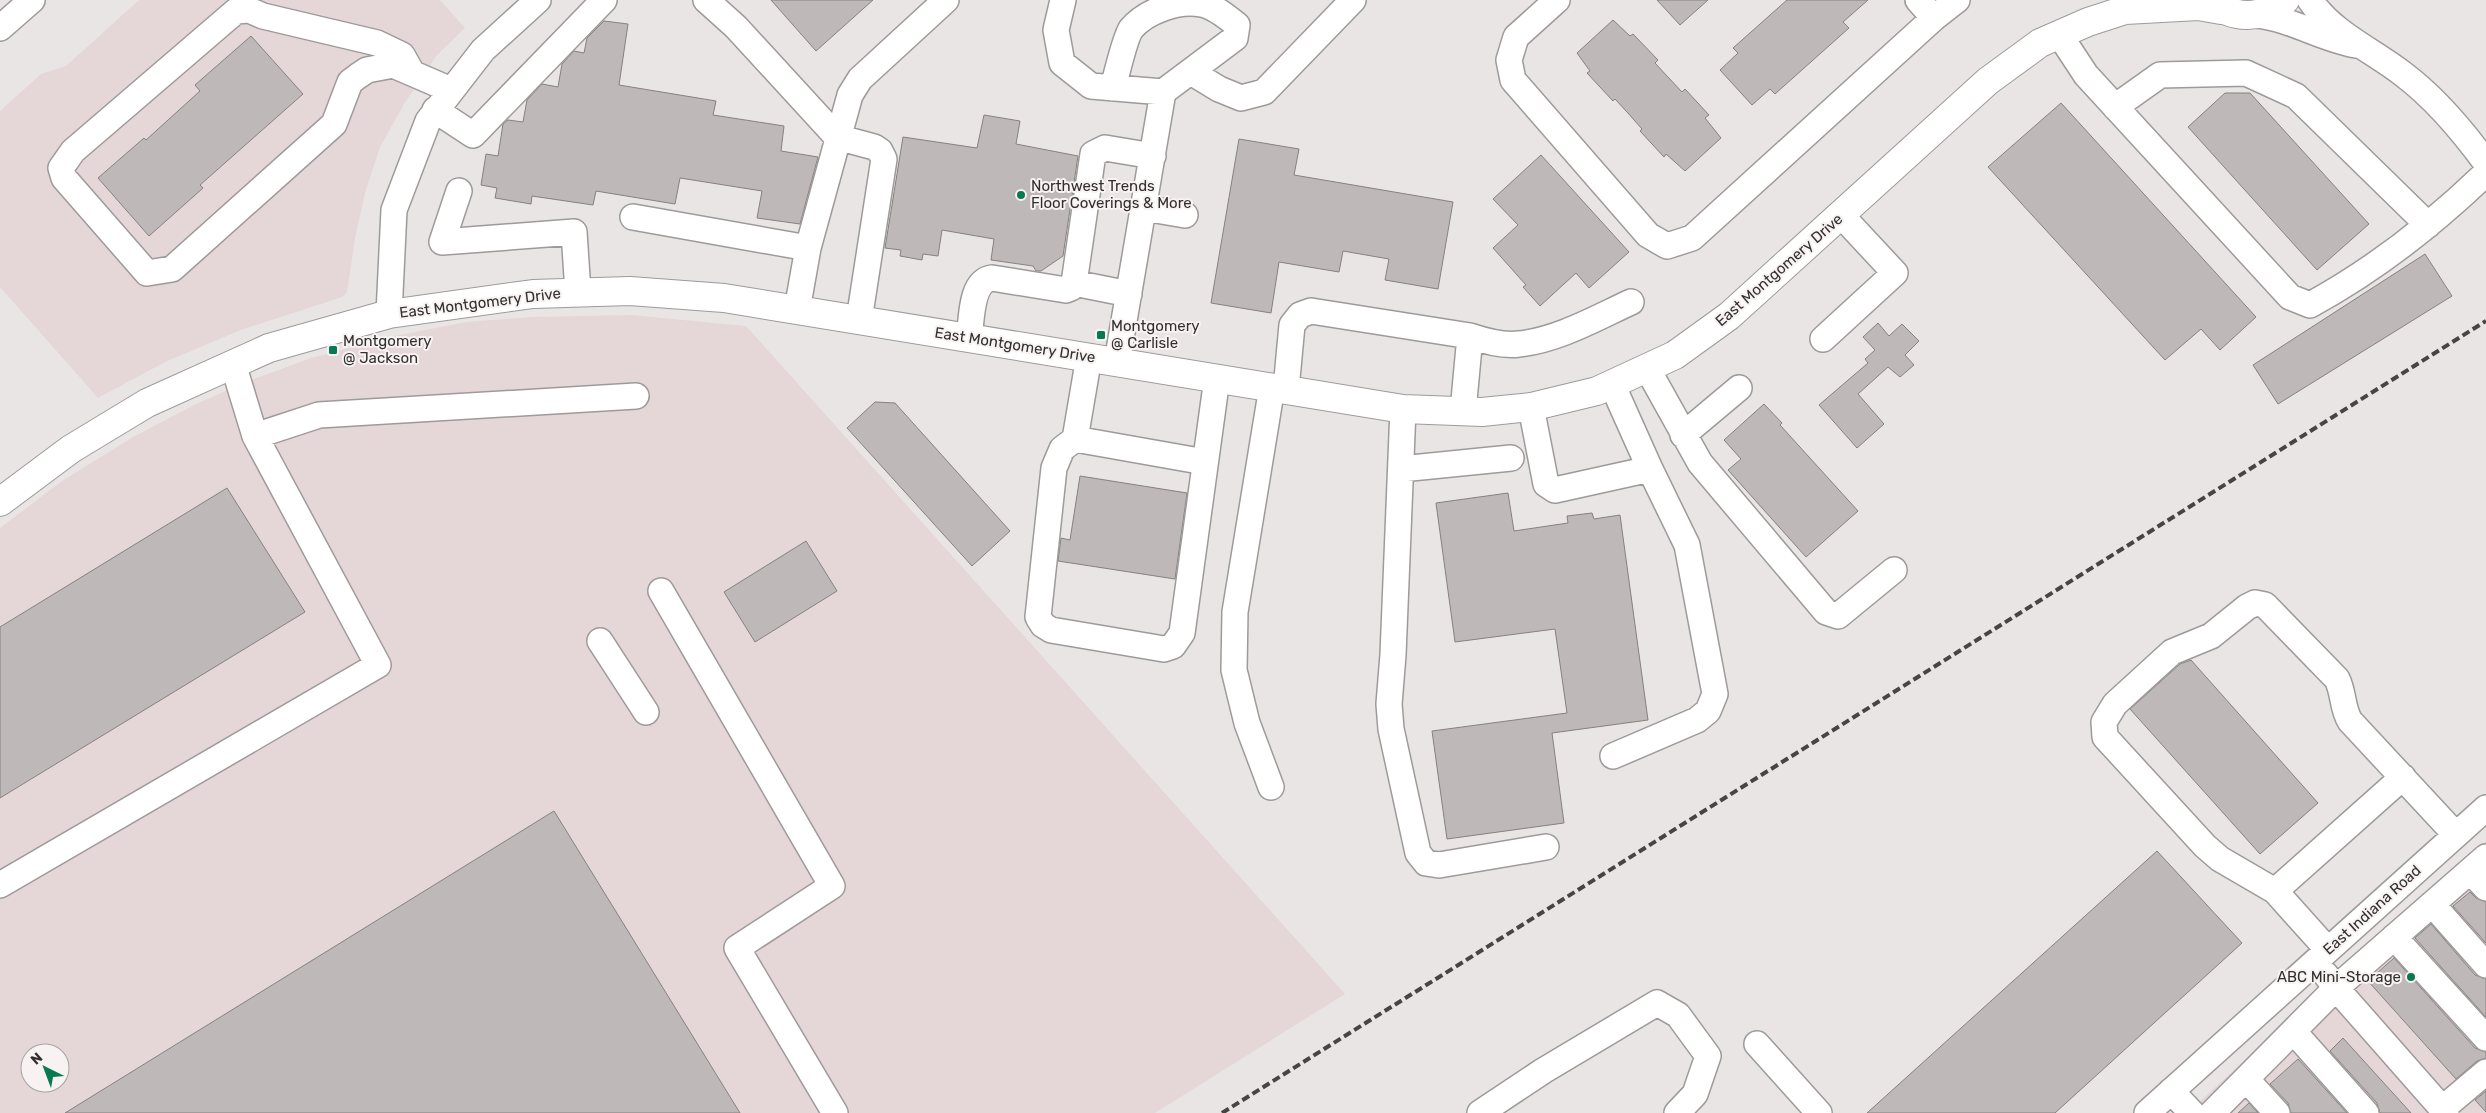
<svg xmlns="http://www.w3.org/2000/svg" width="2486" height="1113" viewBox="0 0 2486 1113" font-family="Rubik,sans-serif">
	<rect width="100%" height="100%" fill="#eae5e5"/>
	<path fill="#e5d6d8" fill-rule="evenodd" d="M 139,0 L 440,0 L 465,28 L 437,55 L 404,104 L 380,147 L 365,193 L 355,238 L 347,292 L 342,297 L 241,330 L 167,361 L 98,398 L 0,287 L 0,111 L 41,74 L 66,66 Z
		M 631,315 L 746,326 L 1345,994 L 1155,1113 L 0,1113 L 0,528 L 62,481 L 133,437 L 196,404 L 251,380 L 311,358 L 395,336 L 466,322 L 533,317 ZM 30,1053 L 60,1053 L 60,1083 L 30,1083 Z
		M 2486,841 L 2486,1113 L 2187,1113 Z"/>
	<path fill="#beb8b9" stroke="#868181" d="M 771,0 L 873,0 L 816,51 Z
		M 1657,0 L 1708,0 L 1680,25 Z
		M 1787,0 L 1868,0 L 1843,22 L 1849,28 L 1775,94 L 1770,89 L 1752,105 L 1720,70 L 1738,53 L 1733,48 Z
		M 1613,20 L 1630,36 L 1633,34 L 1658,60 L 1655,63 L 1667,76 L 1682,92 L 1685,89 L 1709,115 L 1705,118 L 1721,138 L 1685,171 L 1666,154 L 1664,157 L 1640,131 L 1642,129 L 1627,112 L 1615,99 L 1613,101 L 1587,73 L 1590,71 L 1577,53 Z
		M 604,21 L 628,24 L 619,85 L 716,101 L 713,115 L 784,126 L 781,151 L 818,157 L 800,224 L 757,218 L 762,191 L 680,178 L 675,204 L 596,191 L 593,205 L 532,196 L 531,204 L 495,198 L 497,188 L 481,185 L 486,154 L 498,156 L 503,124 L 508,120 L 523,122 L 527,100 L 542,84 L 558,87 L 562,64 L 574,51 L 584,53 L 587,38 Z
		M 251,36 L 303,94 L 200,185 L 203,188 L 149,236 L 98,178 L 144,138 L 146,140 L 200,91 L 195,85 Z
		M 2225,93 L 2250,93 L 2369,224 L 2317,270 L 2188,127 Z
		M 2061,103 L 2256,317 L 2220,350 L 2201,329 L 2165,360 L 1988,167 Z
		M 984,115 L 1020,121 L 1016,144 L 1078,156 L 1063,256 L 1041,271 L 1036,271 L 1033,266 L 991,260 L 994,239 L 942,230 L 938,256 L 923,254 L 922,260 L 900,256 L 901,250 L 885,248 L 903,137 L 977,148 Z
		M 1239,139 L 1299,149 L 1294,175 L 1453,202 L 1438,289 L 1385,280 L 1389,259 L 1343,251 L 1339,272 L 1279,262 L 1271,313 L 1211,303 Z
		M 1541,155 L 1629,252 L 1589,288 L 1576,273 L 1540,306 L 1523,287 L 1526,285 L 1493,248 L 1518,225 L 1493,199 Z
		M 2425,254 L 2452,296 L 2278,404 L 2253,365 Z
		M 1878,323 L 1889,336 L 1902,324 L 1919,341 L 1905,355 L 1914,365 L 1900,377 L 1888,367 L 1858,394 L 1884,424 L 1857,448 L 1819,405 L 1868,363 L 1865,359 L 1875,350 L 1863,337 Z
		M 875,402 L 895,403 L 1010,531 L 972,566 L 847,428 Z
		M 1764,404 L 1782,423 L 1780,425 L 1858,511 L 1806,557 L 1728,470 L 1741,459 L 1724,440 Z
		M 1080,476 L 1187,493 L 1175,579 L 1058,561 L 1061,538 L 1070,540 Z
		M 227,488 L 305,612 L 0,798 L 0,627 Z
		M 1508,493 L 1514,531 L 1568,523 L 1567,516 L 1592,513 L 1594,519 L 1620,515 L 1648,720 L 1552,733 L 1564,823 L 1447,839 L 1432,731 L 1567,713 L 1555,629 L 1455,642 L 1436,503 Z
		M 806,541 L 837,591 L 755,642 L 724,592 Z
		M 2191,660 L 2318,803 L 2260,854 L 2130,709 L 2180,664 Z
		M 554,811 L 740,1113 L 65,1113 Z
		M 2157,851 L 2242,943 L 2055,1113 L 1867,1113 Z
		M 2470,892 L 2476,898 L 2486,902 L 2486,943 L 2453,906 Z
		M 2431,924 L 2475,975 L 2486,979 L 2486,1017 L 2415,938 Z
		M 2394,958 L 2475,1048 L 2486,1052 L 2486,1058 L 2477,1061 L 2456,1079 L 2368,981 Z
		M 2343,1038 L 2411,1113 L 2380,1113 L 2377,1103 L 2330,1051 Z
		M 2298,1059 L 2347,1113 L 2291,1113 L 2288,1103 L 2270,1084 Z
		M 2486,1091 L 2486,1112 L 2475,1100 Z
		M 2249,1103 L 2258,1113 L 2238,1113 Z"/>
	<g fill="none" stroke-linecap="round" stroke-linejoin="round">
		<defs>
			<path id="minor" d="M 706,0 L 736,27 L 837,137 L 874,147 L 880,151 L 884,159 L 859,320
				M 1063,0 L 1056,30 L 1062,63 L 1091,86 L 1163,92
				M 1557,0 L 1516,37 L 1509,60 L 1513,80 L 1648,235 L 1667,246 L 1692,238 L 1934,18 L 1957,0
				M 1918,0 L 1934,18
				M 2310,0 C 2332,33 2372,50 2403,74 C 2435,98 2462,130 2486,163
				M 2257,15 C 2292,19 2322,39 2356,45
				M 0,28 L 32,0
				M 2059,34 L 2086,75 L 2290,297 L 2310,305 C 2376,269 2432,225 2486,173
				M 411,71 L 402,55 L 377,43 L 263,16 L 249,10 L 236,11 L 73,151 L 61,168 L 64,178 L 147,273 L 172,269 L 334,124 L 350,82 L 358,76 L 367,70 L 393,65 L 451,90
				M 1191,72 L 1219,89 L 1241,98 L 1264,92 L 1353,0
				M 1113,88 C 1116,76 1125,38 1131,29 C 1146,11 1178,0 1201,4 C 1214,6 1227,17 1237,25 L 1235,38 L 1163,92 L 1117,362
				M 2115,107 L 2160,75 L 2246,73 L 2296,96 L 2428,225
				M 435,110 L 473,135 L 604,0
				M 459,191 L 442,242 L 574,232 L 578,292
				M 1144,208 L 1185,215
				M 633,217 L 808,248
				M 1074,283 L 1129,294
				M 797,310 L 808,248 L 850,95 L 860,79 L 946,0
				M 389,314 L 394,210 L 428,121 L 483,50 L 538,0
				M 1470,336 C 1485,341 1502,346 1519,344 C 1558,340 1596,318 1631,302
				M 969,338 C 972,320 970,281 992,278 L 1066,290 L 1071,288 L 1074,283 L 1093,154 L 1105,148 L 1153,156
				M 1823,339 L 1895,273 L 1841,215
				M 1089,357 L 1075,439 L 1062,449 L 1054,468 L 1038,617 L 1043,625 L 1051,630 L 1164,649 L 1173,646 L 1182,633 L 1217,378
				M 1647,368 L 1700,463 L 1826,612 L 1838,616 L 1894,570
				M 1286,389 L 1292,325 L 1300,315 L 1311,311 L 1470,336 L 1463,411
				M 1531,407 L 1546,484 L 1555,490 L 1650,469 L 1612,384
				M 1403,409 L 1393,655 L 1389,704 L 1391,729 L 1418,853 L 1426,863 L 1439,865 L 1546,847
				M 1683,435 L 1739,388
				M 255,436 L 319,415 L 636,396
				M 1075,439 L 1205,462
				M 1401,469 L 1511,458
				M 661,591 L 832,886 L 737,948 L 835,1113
				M 600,641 L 646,712
				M 1613,756 L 1697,720 L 1708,711 L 1715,694 L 1687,545 L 1650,469
				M 1271,787 L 1247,723 L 1234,670 L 1235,612 L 1272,387
				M 2470,871 L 2486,888
				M 0,885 L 378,665 L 255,436 L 233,364
				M 2275,891 L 2403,777
				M 2432,904 L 2486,965
				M 2394,937 L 2486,1038
				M 2328,950 L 2275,891 L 2220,859 L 2205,846 L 2105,737 L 2104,722 L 2115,704 L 2172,652 L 2211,636 L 2247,607 L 2255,603 L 2265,605 L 2337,679 C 2344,693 2342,708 2350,721 L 2456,835
				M 2294,1032 L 2366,1113
				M 1757,1044 L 1819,1113
				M 2246,1079 L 2277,1113
				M 2171,1091 L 2192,1113
				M 2442,1109 L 2486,1072
				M 1480,1113 L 1543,1071 L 1657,1003 L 1678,1015 L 1708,1056 L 1695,1094 L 1677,1113
				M 2147,1113 L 2486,808
				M 2212,1113 L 2336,988 L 2326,975
				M 2446,1113 L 2336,988 L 2486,857"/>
			<path id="major" d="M 2208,0 C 2233,19 2260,21 2285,0
				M 2125,10 L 2198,6 L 2221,10
				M 0,502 L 71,449 L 147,403 L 269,348 L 389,314 L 533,294 L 630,291 L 724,298 L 1403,409 L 1482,412 L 1531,407 L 1597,391 L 1675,355 L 1729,316 L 1988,81 L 2040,43 L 2088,22 L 2125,10 L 2141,0"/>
		</defs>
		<use href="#minor" stroke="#9f9a9a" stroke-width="28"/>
		<use href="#major" stroke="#9f9a9a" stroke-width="30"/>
		<use href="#minor" stroke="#fff" stroke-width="25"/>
		<use href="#major" stroke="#fff" stroke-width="28"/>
		<path stroke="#464444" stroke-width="4" stroke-dasharray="8 4" stroke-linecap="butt" d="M 1222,1113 L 2486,321"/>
	</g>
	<g fill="#097954" stroke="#f8f2f2" stroke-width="2">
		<circle cx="1021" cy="195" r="5"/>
		<rect x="1096" y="330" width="10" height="10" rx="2.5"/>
		<rect x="328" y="345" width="10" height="10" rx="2.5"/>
		<circle cx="2411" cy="977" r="5"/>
	</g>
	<g text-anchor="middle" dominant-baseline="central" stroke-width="4" stroke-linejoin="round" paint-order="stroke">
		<g font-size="15" fill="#312f2f" stroke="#f8f2f2" text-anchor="start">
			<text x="1031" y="186">Northwest Trends<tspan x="1031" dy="17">Floor Coverings &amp; More</tspan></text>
			<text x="1111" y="326">Montgomery<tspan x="1111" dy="17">@ Carlisle</tspan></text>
			<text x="343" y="341">Montgomery<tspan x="343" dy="17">@ Jackson</tspan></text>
			<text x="2401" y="977" text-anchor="end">ABC Mini-Storage</text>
		</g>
		<g font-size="15" fill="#312f2f" stroke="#f8f2f2">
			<text transform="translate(1779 270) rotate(-41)">East Montgomery Drive</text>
			<text transform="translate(480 303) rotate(-7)">East Montgomery Drive</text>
			<text transform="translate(1015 345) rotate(9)">East Montgomery Drive</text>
			<text transform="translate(2372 910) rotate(-42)">East Indiana Road</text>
		</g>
	</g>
	<g transform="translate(45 1068) rotate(318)"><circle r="24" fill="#f8f2f2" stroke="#a8a4a4"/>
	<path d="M0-4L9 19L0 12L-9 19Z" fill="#097954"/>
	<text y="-8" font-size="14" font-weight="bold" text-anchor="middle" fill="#312f2f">N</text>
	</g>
</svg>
